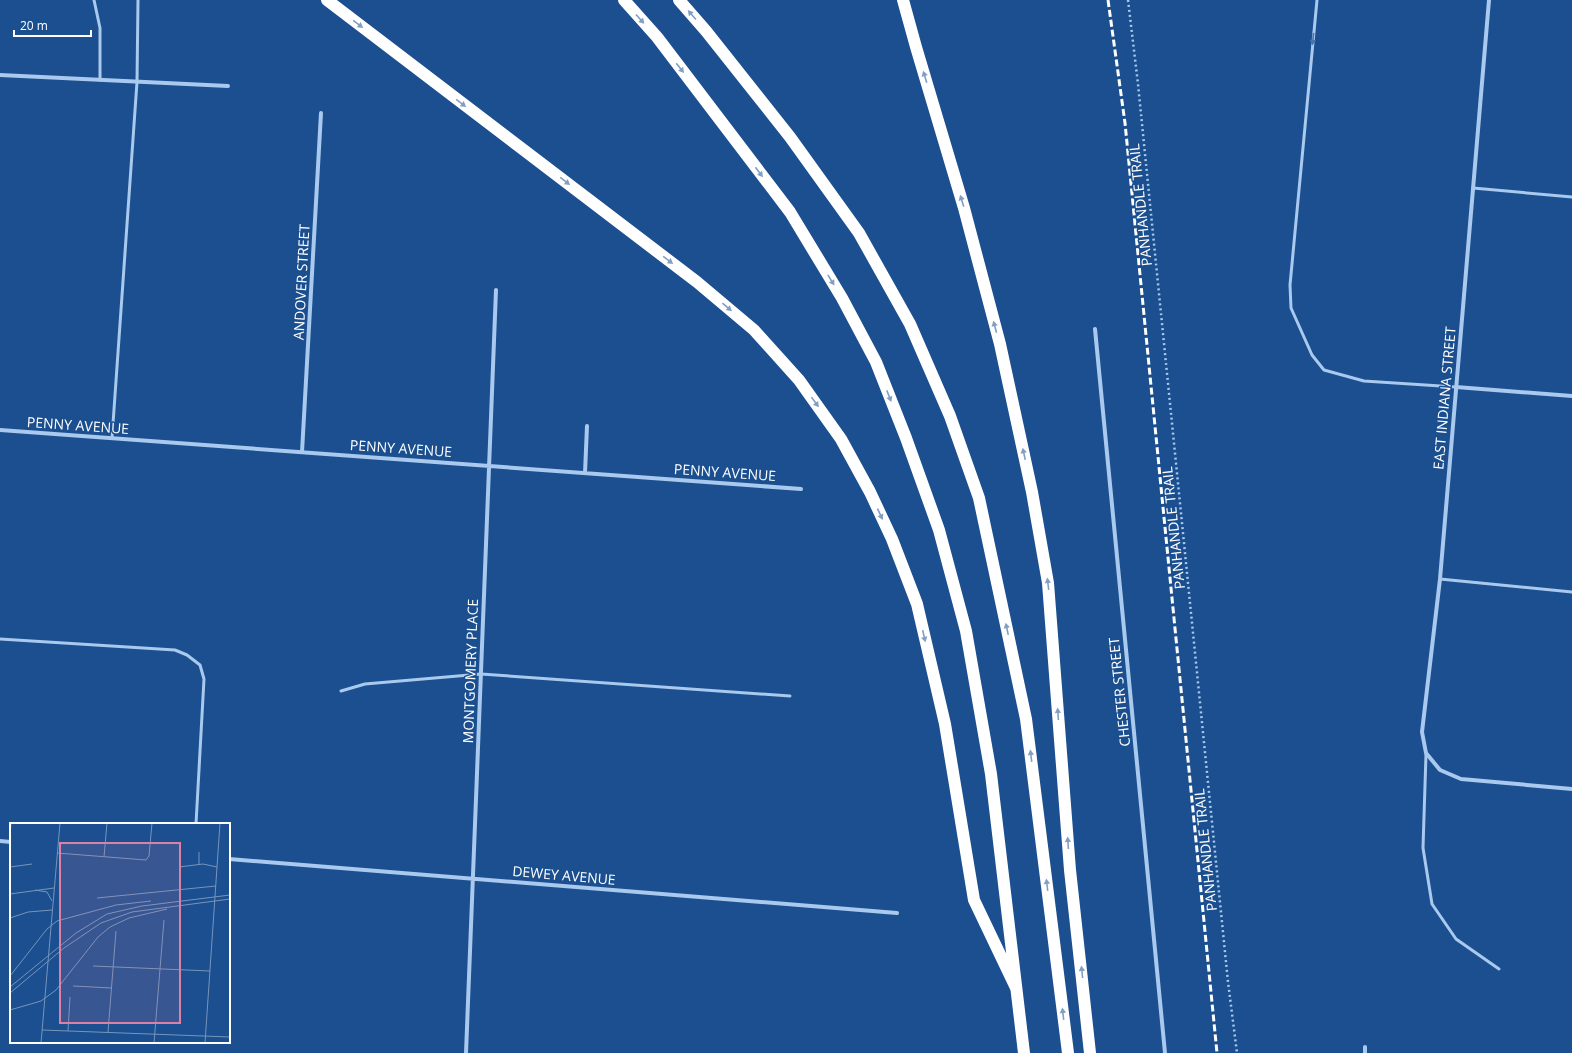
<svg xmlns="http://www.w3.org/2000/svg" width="1572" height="1053" viewBox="0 0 1572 1053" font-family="'Open Sans',sans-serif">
	<rect width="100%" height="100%" fill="#1b4f8f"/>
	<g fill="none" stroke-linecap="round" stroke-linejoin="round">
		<path stroke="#a9c9ee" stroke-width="2.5" stroke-dasharray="2 3" stroke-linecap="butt" d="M 1128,0 L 1138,84 L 1228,982 L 1237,1053"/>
		<path stroke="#a9c9ee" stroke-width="3" d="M 94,0 L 100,28 L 100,80
			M 1317,0 L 1290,285 L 1291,308 L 1312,355 L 1324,370 L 1364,381 L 1456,387
			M 1473,188 L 1572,197
			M 112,438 L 137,82 L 138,0
			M 1440,579 L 1572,592
			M 0,639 L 175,650 L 187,655 L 200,665 L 204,679 L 196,824
			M 341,691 L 365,684 L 481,674 L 790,696
			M 1426,754 L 1423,848 L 1432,904 L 1456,939 L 1499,969"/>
		<path stroke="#a9c9ee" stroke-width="4" d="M 1489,0 L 1440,579 L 1422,732 L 1426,753 L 1440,770 L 1461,779 L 1572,789
			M 0,75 L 228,86
			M 1095,329 L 1165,1053
			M 1456,387 L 1572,396
			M 0,430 L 801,489
			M 302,452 L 321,113
			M 585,473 L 587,426
			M 0,841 L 11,842
			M 229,859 L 897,913
			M 1365,1047 L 1365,1053
			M 466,1053 L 496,290"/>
		<path stroke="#fff" stroke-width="12" d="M 327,0 L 697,282 L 754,330 L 799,380 L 841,439 L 870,492 L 892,539 L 917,604 L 945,724 L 974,900 L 1016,988
			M 624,0 L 657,37 L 790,212 L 842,298 L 876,362 L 906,438 L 939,530 L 966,631 L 991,774 L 1024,1053
			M 679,0 L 706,31 L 790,137 L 859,233 L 910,324 L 950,416 L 979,498 L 1026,719 L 1068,1053
			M 903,0 L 916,47 L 964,208 L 1000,344 L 1032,492 L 1048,583 L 1070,870 L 1090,1053"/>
		<path stroke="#fff" stroke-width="3" stroke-dasharray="7 3" stroke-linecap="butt" d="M 1108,0 L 1125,123 L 1217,1053"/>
	</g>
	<defs><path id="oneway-solid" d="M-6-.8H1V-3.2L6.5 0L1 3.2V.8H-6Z"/></defs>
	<g fill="#829ec1">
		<use href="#oneway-solid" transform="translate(692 15) rotate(-131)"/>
		<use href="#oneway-solid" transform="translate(640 19) rotate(48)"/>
		<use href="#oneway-solid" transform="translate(358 24) rotate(37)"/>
		<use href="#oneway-solid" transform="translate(680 68) rotate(52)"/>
		<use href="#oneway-solid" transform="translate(925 77) rotate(-107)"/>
		<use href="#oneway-solid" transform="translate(461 103) rotate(37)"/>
		<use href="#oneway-solid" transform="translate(759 172) rotate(53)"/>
		<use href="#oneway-solid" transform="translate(565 181) rotate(37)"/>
		<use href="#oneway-solid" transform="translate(962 201) rotate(-107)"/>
		<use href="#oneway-solid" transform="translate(668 260) rotate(37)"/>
		<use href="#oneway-solid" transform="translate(831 280) rotate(58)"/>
		<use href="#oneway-solid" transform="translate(727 307) rotate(40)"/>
		<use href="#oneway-solid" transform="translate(995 327) rotate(-105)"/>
		<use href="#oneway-solid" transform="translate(889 396) rotate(69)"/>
		<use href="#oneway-solid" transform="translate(815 402) rotate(54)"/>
		<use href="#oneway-solid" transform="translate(1024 454) rotate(-102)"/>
		<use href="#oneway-solid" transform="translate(880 514) rotate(65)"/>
		<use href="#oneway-solid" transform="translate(1048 584) rotate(-97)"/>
		<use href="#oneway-solid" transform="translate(1007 629) rotate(-102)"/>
		<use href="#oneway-solid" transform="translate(924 636) rotate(77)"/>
		<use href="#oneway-solid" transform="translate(1058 714) rotate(-94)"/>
		<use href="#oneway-solid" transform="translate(1031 756) rotate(-97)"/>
		<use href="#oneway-solid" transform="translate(1068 843) rotate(-94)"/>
		<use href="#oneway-solid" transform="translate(1047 885) rotate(-97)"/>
		<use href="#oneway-solid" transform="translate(1082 972) rotate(-96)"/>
		<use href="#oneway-solid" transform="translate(1063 1014) rotate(-97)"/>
	</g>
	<use fill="#4674ac" href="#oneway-solid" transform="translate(1313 39) rotate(96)"/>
	<g text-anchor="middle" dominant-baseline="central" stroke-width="3" stroke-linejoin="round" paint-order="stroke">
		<g font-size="14" fill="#fff" stroke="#1b4f8f">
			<text transform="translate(1140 205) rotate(-96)">PANHANDLE TRAIL</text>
			<text transform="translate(301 282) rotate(-87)">ANDOVER STREET</text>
			<text transform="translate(1444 398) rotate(-85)">EAST INDIANA STREET</text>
			<text transform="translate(78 425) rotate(4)">PENNY AVENUE</text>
			<text transform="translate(401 448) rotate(4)">PENNY AVENUE</text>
			<text transform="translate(725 472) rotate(4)">PENNY AVENUE</text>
			<text transform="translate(1173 528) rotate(-96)">PANHANDLE TRAIL</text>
			<text transform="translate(470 671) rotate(-88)">MONTGOMERY PLACE</text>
			<text transform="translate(1119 692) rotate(-96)">CHESTER STREET</text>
			<text transform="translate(1205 850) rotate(-96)">PANHANDLE TRAIL</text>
			<text transform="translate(564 875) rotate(5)">DEWEY AVENUE</text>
		</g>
	</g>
	<g transform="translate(10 823)">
		<rect width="220" height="220" fill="#1b4f8f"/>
		<path fill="none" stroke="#7695bc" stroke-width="1" d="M 0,14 L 1,0M 189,29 L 189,42M 47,30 L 136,37 L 139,33 L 142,0M 94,34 L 97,0M 0,44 L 22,41M 169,44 L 193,41 L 207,44M 25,67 L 37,69 L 42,78M 0,71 L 44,65M 87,75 L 206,63M 0,95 L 18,89 L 42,87M 83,143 L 200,148M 0,153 L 37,106 L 47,98 L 106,82 L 141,78M 63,163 L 102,165M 0,164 L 66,110 L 97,91 L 132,83 L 220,72M 0,170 L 54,125 L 91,100 L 122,89 L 220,76M 0,187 L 31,178 L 46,167 L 88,114 L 100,104 L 119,95 L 157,86M 32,207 L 220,214M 58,208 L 60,174M 98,209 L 106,108M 31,220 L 50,0M 144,220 L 154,97M 195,220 L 210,0"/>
		<path fill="#dd80a5" fill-opacity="0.15" stroke="#dd80a5" stroke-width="2" d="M 50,20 L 170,20 L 170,200 L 50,200 Z"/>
		<rect width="220" height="220" fill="none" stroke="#fff" stroke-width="2"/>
	</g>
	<path d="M14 30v6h77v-6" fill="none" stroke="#ffffff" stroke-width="2"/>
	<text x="20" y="30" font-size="12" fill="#ffffff" stroke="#1b4f8f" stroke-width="3" paint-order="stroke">20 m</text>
</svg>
